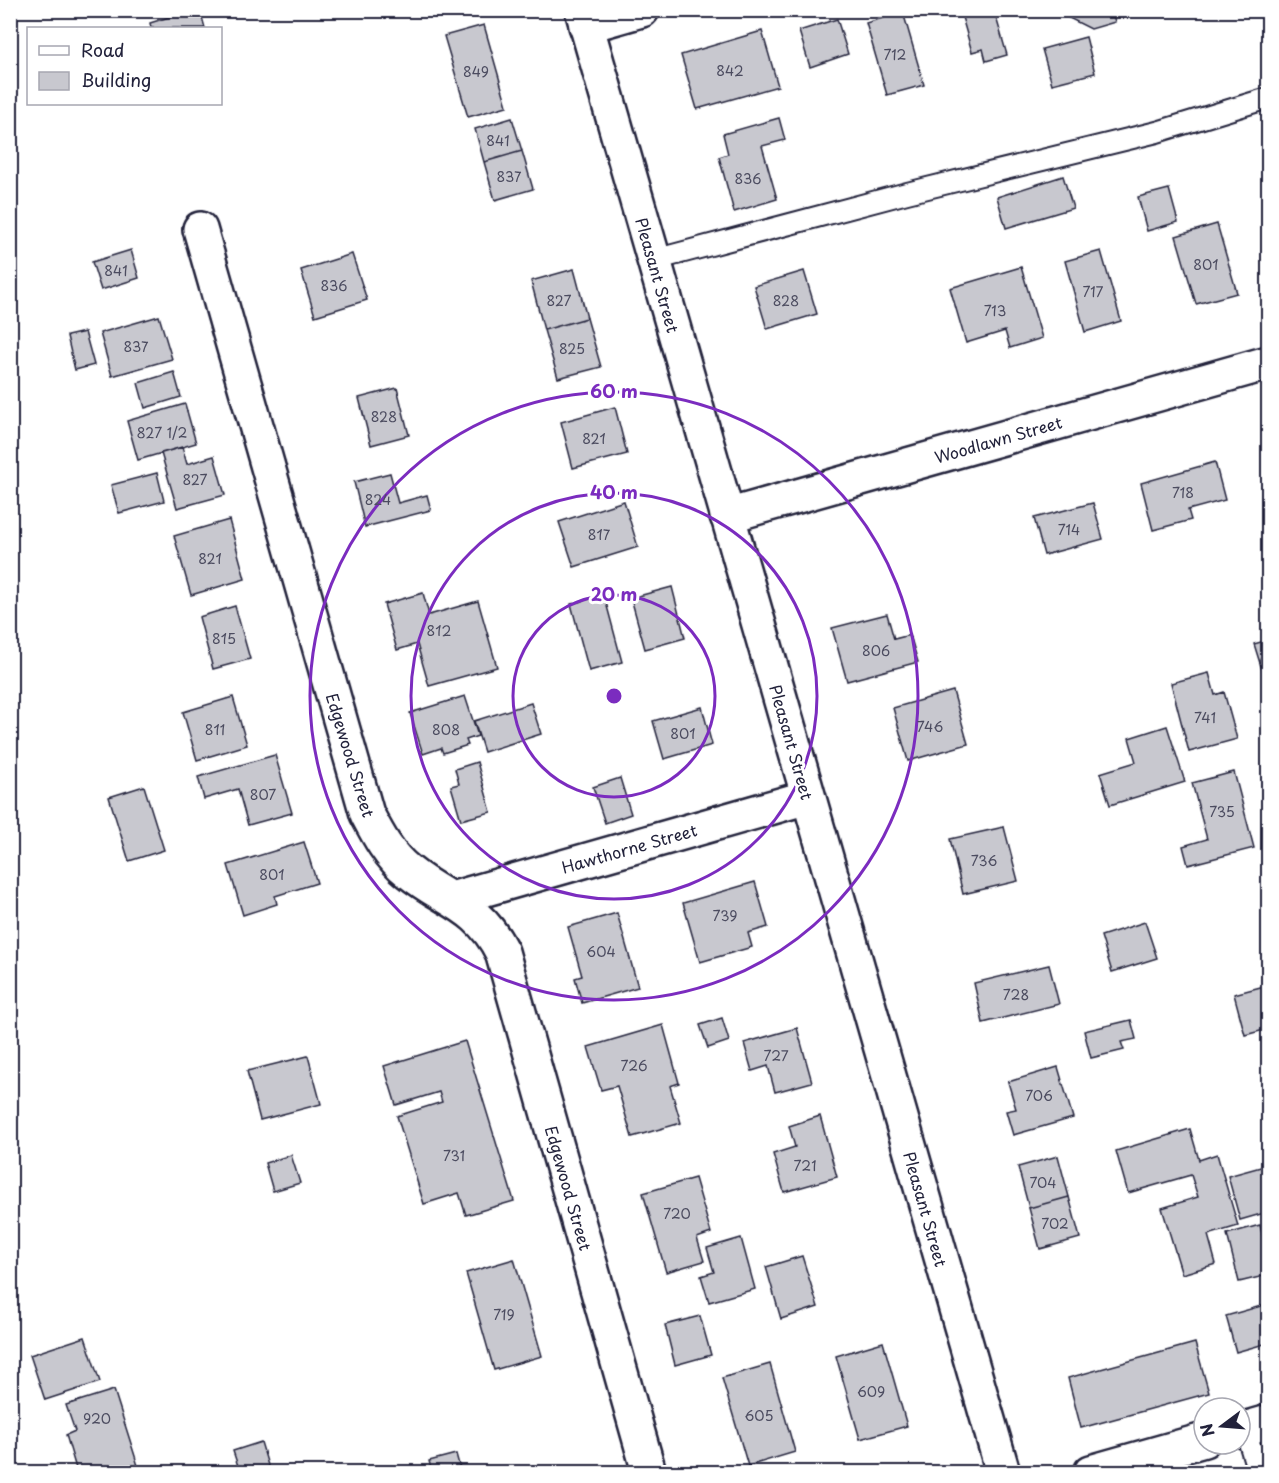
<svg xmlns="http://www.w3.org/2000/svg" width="1279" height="1483" viewBox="0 0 1279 1483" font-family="'Playpen Sans',sans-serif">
	<rect width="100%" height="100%" fill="#fff"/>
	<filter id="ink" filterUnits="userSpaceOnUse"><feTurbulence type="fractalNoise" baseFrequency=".0167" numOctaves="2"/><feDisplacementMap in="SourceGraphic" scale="12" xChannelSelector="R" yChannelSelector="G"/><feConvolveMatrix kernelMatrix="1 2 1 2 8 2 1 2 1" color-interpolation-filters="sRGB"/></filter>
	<g filter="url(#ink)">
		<path fill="#c8c8cf" stroke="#22223b" stroke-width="1.5" d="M 191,10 L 200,10 L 205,28 L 151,28 L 150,23 Z
			M 960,10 L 994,10 L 1007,55 L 986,61 L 983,49 L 972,52 Z
			M 1065,10 L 1112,10 L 1115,22 L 1091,29 L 1067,17 Z
			M 903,12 L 924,85 L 887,95 L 866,23 Z
			M 837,19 L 848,54 L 810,67 L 799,31 Z
			M 484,25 L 507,106 L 468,117 L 444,36 Z
			M 762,31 L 778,86 L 697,109 L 681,55 Z
			M 1086,37 L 1095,73 L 1052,84 L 1042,49 Z
			M 512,118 L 522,151 L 484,162 L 475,129 Z
			M 779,118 L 785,140 L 762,146 L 777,199 L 734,212 L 719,157 L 728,154 L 723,134 Z
			M 522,151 L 533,189 L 495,200 L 484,162 Z
			M 1063,176 L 1073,208 L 1006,228 L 997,197 Z
			M 1169,189 L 1178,222 L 1147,231 L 1138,197 Z
			M 1217,224 L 1237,293 L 1196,304 L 1176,236 Z
			M 131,250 L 139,278 L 101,290 L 92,262 Z
			M 1101,251 L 1121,321 L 1085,332 L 1065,261 Z
			M 352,254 L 367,300 L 315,316 L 301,270 Z
			M 1021,267 L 1042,338 L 1010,348 L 1005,331 L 966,343 L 950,288 Z
			M 574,269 L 587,318 L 544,330 L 531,281 Z
			M 804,271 L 817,314 L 767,329 L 754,286 Z
			M 159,316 L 172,359 L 112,376 L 100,333 Z
			M 587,318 L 601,367 L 558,378 L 544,330 Z
			M 85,332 L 94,365 L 75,370 L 67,336 Z
			M 174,372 L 181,397 L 145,408 L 138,383 Z
			M 397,388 L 409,435 L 371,445 L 359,398 Z
			M 185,404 L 196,443 L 138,460 L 127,421 Z
			M 615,407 L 627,454 L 573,468 L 561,422 Z
			M 182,447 L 187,464 L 214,456 L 225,495 L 177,508 L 161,453 Z
			M 1215,462 L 1225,500 L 1188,510 L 1191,520 L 1153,530 L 1141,483 Z
			M 157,473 L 164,501 L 119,513 L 111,485 Z
			M 390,473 L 398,503 L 427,495 L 431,510 L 365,527 L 354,482 Z
			M 624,501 L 638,547 L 574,567 L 559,522 Z
			M 1093,503 L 1103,539 L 1044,555 L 1034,518 Z
			M 229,520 L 245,579 L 191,595 L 174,536 Z
			M 672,587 L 685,638 L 645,649 L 631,598 Z
			M 423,593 L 429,615 L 478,601 L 497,667 L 429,686 L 417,644 L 397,650 L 384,604 Z
			M 604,595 L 622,662 L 589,671 L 571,604 Z
			M 235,606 L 250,659 L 213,669 L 199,617 Z
			M 887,614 L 894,639 L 910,635 L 918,662 L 847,681 L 832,628 Z
			M 1268,640 L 1268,675 L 1264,676 L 1254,644 Z
			M 1209,673 L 1215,695 L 1224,692 L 1237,739 L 1189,752 L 1171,683 Z
			M 953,691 L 968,744 L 908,761 L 893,708 Z
			M 465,696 L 478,736 L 466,740 L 468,745 L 443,753 L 441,748 L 423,754 L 410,713 Z
			M 233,697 L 247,745 L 197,760 L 183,712 Z
			M 531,703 L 541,734 L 484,752 L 474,721 Z
			M 702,707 L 712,745 L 664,759 L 653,721 Z
			M 1167,726 L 1185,782 L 1110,805 L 1100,773 L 1136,762 L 1129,738 Z
			M 275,755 L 292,813 L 248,825 L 238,789 L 204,799 L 198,777 Z
			M 477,762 L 491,812 L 461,820 L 451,786 L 459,784 L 455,769 Z
			M 1234,772 L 1254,848 L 1188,865 L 1183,846 L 1207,839 L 1192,783 Z
			M 620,778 L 631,814 L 605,823 L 593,787 Z
			M 144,786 L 164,850 L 129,861 L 109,797 Z
			M 1004,827 L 1018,881 L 963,894 L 950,839 Z
			M 304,842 L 317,883 L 275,896 L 277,904 L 243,915 L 228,865 Z
			M 755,882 L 768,927 L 748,933 L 752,947 L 700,962 L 683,903 Z
			M 617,913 L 638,987 L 582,1003 L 575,978 L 582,976 L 568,927 Z
			M 1145,922 L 1157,958 L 1112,972 L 1101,936 Z
			M 1049,965 L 1059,1004 L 983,1023 L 974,983 Z
			M 1268,985 L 1268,1029 L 1245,1035 L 1234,994 Z
			M 722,1018 L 729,1041 L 708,1048 L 700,1025 Z
			M 1131,1020 L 1136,1039 L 1121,1042 L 1124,1050 L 1091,1058 L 1084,1031 Z
			M 663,1025 L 679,1083 L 670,1086 L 681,1123 L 632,1137 L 617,1086 L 601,1090 L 588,1047 Z
			M 797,1028 L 812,1082 L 775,1092 L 768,1066 L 752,1071 L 744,1043 Z
			M 465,1041 L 514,1201 L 466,1215 L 459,1193 L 424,1204 L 397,1116 L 442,1102 L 439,1092 L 396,1105 L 384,1066 Z
			M 308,1056 L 321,1104 L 260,1120 L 247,1071 Z
			M 1058,1067 L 1073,1118 L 1013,1135 L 1006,1111 L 1016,1109 L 1008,1082 Z
			M 820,1116 L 837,1177 L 784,1192 L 773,1154 L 795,1147 L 789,1126 Z
			M 1190,1129 L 1199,1160 L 1217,1154 L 1238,1226 L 1208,1235 L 1216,1264 L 1182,1274 L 1162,1208 L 1198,1197 L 1191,1175 L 1128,1193 L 1116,1151 Z
			M 291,1155 L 300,1183 L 273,1191 L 265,1163 Z
			M 1058,1156 L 1069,1197 L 1029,1208 L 1018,1167 Z
			M 1268,1165 L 1268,1212 L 1240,1220 L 1228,1176 Z
			M 695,1178 L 711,1233 L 697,1238 L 704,1261 L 666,1272 L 643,1193 Z
			M 1069,1197 L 1080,1238 L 1040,1249 L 1029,1208 Z
			M 1260,1225 L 1268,1259 L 1268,1275 L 1239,1282 L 1227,1234 Z
			M 741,1238 L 755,1289 L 709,1302 L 701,1276 L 714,1272 L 707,1248 Z
			M 802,1256 L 818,1307 L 781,1319 L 766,1267 Z
			M 514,1259 L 542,1356 L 494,1370 L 466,1273 Z
			M 1268,1304 L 1268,1343 L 1236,1352 L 1226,1316 Z
			M 700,1316 L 711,1355 L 675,1365 L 665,1325 Z
			M 85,1337 L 100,1382 L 45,1400 L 30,1355 Z
			M 883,1342 L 907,1426 L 860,1439 L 836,1356 Z
			M 1195,1343 L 1209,1393 L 1081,1428 L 1068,1378 Z
			M 770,1364 L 795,1452 L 748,1466 L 722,1378 Z
			M 114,1390 L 140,1472 L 77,1472 L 66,1435 L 75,1431 L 66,1405 Z
			M 261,1442 L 270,1472 L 240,1472 L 233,1451 Z
			M 456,1454 L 461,1472 L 432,1472 L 429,1461 Z"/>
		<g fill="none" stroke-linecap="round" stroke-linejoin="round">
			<defs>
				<path id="service" d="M 654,260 L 907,193 L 1157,132 L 1268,98
					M 1245,1429 L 1258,1472"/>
				<path id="minor" d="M 586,26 L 642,10
					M 200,229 L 367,814 C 378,835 389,856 408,871 C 446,902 478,904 502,952 L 649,1472
					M 727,516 L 1268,363
					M 451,899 L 808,797"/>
				<path id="tertiary" d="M 582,10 L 1003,1472
					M 1240,1430 L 1268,1422
					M 1091,1472 L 1204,1440"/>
			</defs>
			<use href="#service" stroke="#22223b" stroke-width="24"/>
			<use href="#minor" stroke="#22223b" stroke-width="38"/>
			<use href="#tertiary" stroke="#22223b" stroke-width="38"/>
			<use href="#service" stroke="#fff" stroke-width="20"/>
			<use href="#minor" stroke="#fff" stroke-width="33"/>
			<use href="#tertiary" stroke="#fff" stroke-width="33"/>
		</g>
	</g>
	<g fill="none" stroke="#7b2cbf" stroke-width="3">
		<circle cx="614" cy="696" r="101"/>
		<circle cx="614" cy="696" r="203"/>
		<circle cx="614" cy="696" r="304"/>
	</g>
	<g text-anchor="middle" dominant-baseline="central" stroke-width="6" stroke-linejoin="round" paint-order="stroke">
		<g font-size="14" fill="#4c4c60">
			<text x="895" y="54">712</text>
			<text x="730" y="70">842</text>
			<text x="476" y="71">849</text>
			<text x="498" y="140">841</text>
			<text x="509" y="176">837</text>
			<text x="748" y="178">836</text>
			<text x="1206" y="264">801</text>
			<text x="116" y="270">841</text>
			<text x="334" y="285">836</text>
			<text x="1093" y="291">717</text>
			<text x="559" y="300">827</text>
			<text x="786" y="300">828</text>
			<text x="995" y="310">713</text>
			<text x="136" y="346">837</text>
			<text x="572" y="348">825</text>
			<text x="384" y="416">828</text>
			<text x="162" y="432">827 1/2</text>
			<text x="594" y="438">821</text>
			<text x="195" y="479">827</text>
			<text x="1183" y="492">718</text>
			<text x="378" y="499">824</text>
			<text x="1069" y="529">714</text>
			<text x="599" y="534">817</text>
			<text x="210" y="558">821</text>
			<text x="439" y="630">812</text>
			<text x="224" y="638">815</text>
			<text x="876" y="650">806</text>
			<text x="1205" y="717">741</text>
			<text x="930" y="726">746</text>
			<text x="215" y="729">811</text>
			<text x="446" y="729">808</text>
			<text x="683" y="733">801</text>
			<text x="263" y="794">807</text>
			<text x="1222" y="811">735</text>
			<text x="984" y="860">736</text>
			<text x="272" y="874">801</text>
			<text x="725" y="915">739</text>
			<text x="601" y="951">604</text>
			<text x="1016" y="994">728</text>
			<text x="776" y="1055">727</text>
			<text x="634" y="1065">726</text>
			<text x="1039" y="1095">706</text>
			<text x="454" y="1155">731</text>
			<text x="805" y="1165">721</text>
			<text x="1043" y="1182">704</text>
			<text x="677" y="1213">720</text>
			<text x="1055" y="1223">702</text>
			<text x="504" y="1314">719</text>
			<text x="871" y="1391">609</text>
			<text x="759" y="1415">605</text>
			<text x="97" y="1418">920</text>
		</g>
		<g font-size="16" fill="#22223b" stroke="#fff">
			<text transform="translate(658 275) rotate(74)">Pleasant Street</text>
			<text transform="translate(998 439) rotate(-16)">Woodlawn Street</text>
			<text transform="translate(792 742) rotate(74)">Pleasant Street</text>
			<text transform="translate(351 755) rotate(73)">Edgewood Street</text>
			<text transform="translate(629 848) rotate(-16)">Hawthorne Street</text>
			<text transform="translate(569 1188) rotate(74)">Edgewood Street</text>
			<text transform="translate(926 1209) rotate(74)">Pleasant Street</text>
		</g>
	</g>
	<circle cx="614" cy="696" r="9" fill="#7b2cbf" stroke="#fff" stroke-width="3"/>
	<g font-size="18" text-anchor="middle" font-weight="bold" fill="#7b2cbf" stroke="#fff" stroke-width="6" stroke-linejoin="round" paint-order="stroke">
		<text x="614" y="398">60 m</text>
		<text x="614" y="499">40 m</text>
		<text x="614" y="601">20 m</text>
	</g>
	<rect width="1279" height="1483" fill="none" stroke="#fff" stroke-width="36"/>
	<rect x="18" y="18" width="1243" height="1447" fill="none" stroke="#22223b" stroke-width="2" filter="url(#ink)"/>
	<rect x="27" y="27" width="195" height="78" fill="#ffffff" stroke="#a7a7b1" stroke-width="1.5"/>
	<rect x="39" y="46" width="30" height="9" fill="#ffffff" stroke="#a7a7b1" stroke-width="1.5"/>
	<text x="81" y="57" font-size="18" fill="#22223b">Road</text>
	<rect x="39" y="72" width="30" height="18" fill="#c8c8cf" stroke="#a7a7b1" stroke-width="1.5"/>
	<text x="81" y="87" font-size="18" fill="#22223b">Building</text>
	<g transform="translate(1222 1426) rotate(254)"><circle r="28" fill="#ffffff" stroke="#a7a7b1" stroke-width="1.5"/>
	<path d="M0-4.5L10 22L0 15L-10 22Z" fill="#22223b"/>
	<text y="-9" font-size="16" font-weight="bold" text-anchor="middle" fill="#22223b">N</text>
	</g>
</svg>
